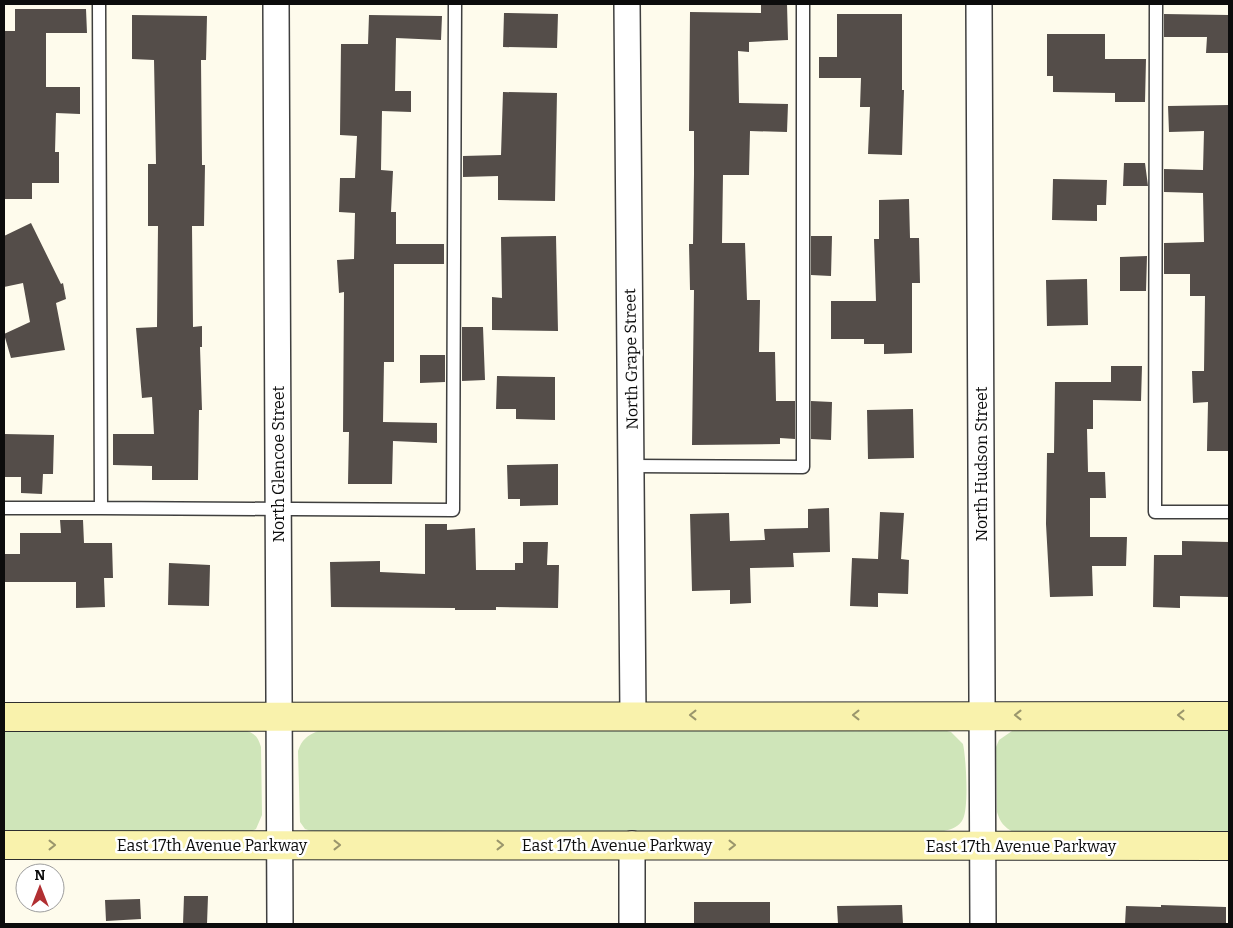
<svg xmlns="http://www.w3.org/2000/svg" width="1233" height="928" viewBox="0 0 1233 928" font-family="Bitter,serif">
	<rect width="100%" height="100%" fill="#fefbec"/>
	<path fill="#cfe5b9" d="M 244,730 C 255,733 258,737 261,747 L 262,815 L 256,829 L 248,833 L 4,832 L 4,731 Z
		M 943,730 L 951,732 L 963,744 C 966,757 969,807 963,819 C 959,827 952,829 944,831 L 314,832 L 305,829 L 300,822 L 298,751 C 302,739 307,736 318,731 Z
		M 1012,731 L 1229,731 L 1229,831 L 1013,832 C 1004,827 1000,822 997,812 L 996,747 L 999,740 Z"/>
	<path fill="#544d49" d="M 761,4 L 787,4 L 788,40 L 749,42 L 749,52 L 738,51 L 739,103 L 788,104 L 787,132 L 750,131 L 749,175 L 723,175 L 722,243 L 745,243 L 747,300 L 760,300 L 759,352 L 775,352 L 776,401 L 795,401 L 795,439 L 780,438 L 780,444 L 692,445 L 694,290 L 690,290 L 689,244 L 693,244 L 694,174 L 694,131 L 689,131 L 690,12 L 761,13 Z
		M 15,9 L 86,9 L 87,33 L 46,33 L 46,87 L 80,87 L 80,114 L 56,113 L 55,152 L 59,152 L 59,183 L 32,183 L 32,199 L 4,199 L 4,31 L 15,31 Z
		M 504,13 L 558,14 L 557,48 L 503,47 Z
		M 837,14 L 902,14 L 902,90 L 904,90 L 902,155 L 868,154 L 870,107 L 860,107 L 861,78 L 819,78 L 819,57 L 837,57 Z
		M 1164,14 L 1229,15 L 1229,53 L 1206,53 L 1207,37 L 1164,37 Z
		M 132,15 L 207,16 L 206,60 L 201,60 L 202,165 L 205,165 L 204,226 L 192,226 L 193,327 L 202,326 L 202,347 L 200,347 L 202,410 L 199,410 L 198,480 L 152,480 L 152,466 L 113,465 L 113,434 L 154,434 L 152,397 L 142,398 L 136,328 L 157,327 L 158,226 L 148,226 L 148,164 L 156,164 L 154,60 L 132,59 Z
		M 369,15 L 442,16 L 441,40 L 396,38 L 395,91 L 411,91 L 411,112 L 382,111 L 381,170 L 393,171 L 391,212 L 396,212 L 396,244 L 444,244 L 444,264 L 394,264 L 394,362 L 384,362 L 383,422 L 437,423 L 437,443 L 393,441 L 392,484 L 348,484 L 349,432 L 343,432 L 344,292 L 339,293 L 337,260 L 354,259 L 355,213 L 339,212 L 340,178 L 355,178 L 357,136 L 340,135 L 341,44 L 368,44 Z
		M 1047,34 L 1105,34 L 1105,59 L 1146,59 L 1145,102 L 1115,102 L 1115,93 L 1053,92 L 1053,76 L 1047,76 Z
		M 503,92 L 557,93 L 555,201 L 498,200 L 498,176 L 463,177 L 463,156 L 501,155 Z
		M 1229,105 L 1229,451 L 1207,451 L 1208,402 L 1193,403 L 1192,371 L 1204,371 L 1205,296 L 1190,296 L 1190,274 L 1164,274 L 1164,243 L 1204,242 L 1203,193 L 1164,192 L 1164,169 L 1203,170 L 1204,131 L 1169,132 L 1168,106 Z
		M 1124,163 L 1145,163 L 1148,186 L 1123,186 Z
		M 1053,179 L 1107,180 L 1106,205 L 1097,205 L 1097,221 L 1052,220 Z
		M 909,199 L 910,238 L 919,238 L 920,283 L 912,283 L 912,353 L 884,354 L 884,344 L 864,344 L 864,339 L 831,339 L 831,301 L 876,301 L 874,239 L 879,239 L 879,200 Z
		M 31,223 L 61,284 L 63,283 L 66,299 L 56,303 L 65,350 L 11,358 L 4,334 L 30,322 L 23,283 L 4,287 L 4,236 Z
		M 556,236 L 558,331 L 492,330 L 492,297 L 502,298 L 501,237 Z
		M 811,236 L 832,236 L 831,276 L 811,275 Z
		M 1147,256 L 1146,291 L 1120,291 L 1120,257 Z
		M 1087,279 L 1088,325 L 1047,326 L 1046,280 Z
		M 462,327 L 483,327 L 485,380 L 462,381 Z
		M 420,355 L 445,355 L 445,382 L 420,383 Z
		M 1111,366 L 1142,366 L 1141,401 L 1093,400 L 1093,429 L 1087,429 L 1088,472 L 1105,472 L 1106,498 L 1090,498 L 1090,537 L 1127,537 L 1126,566 L 1092,566 L 1093,596 L 1050,597 L 1046,524 L 1047,453 L 1054,453 L 1055,382 L 1111,382 Z
		M 497,376 L 555,377 L 555,420 L 516,419 L 516,409 L 496,409 Z
		M 811,401 L 832,402 L 831,440 L 811,439 Z
		M 913,409 L 914,458 L 868,459 L 867,410 Z
		M 4,434 L 54,435 L 53,474 L 43,474 L 42,494 L 21,493 L 21,477 L 4,477 Z
		M 558,464 L 558,505 L 520,506 L 520,499 L 508,499 L 507,465 Z
		M 829,508 L 830,552 L 793,553 L 794,567 L 750,568 L 751,603 L 730,604 L 730,590 L 692,591 L 690,514 L 729,513 L 730,541 L 765,540 L 764,529 L 808,528 L 808,509 Z
		M 880,512 L 904,513 L 901,559 L 909,560 L 908,594 L 878,593 L 878,607 L 850,606 L 852,558 L 878,559 Z
		M 60,520 L 83,520 L 84,543 L 112,543 L 113,578 L 104,578 L 105,607 L 76,608 L 76,582 L 4,582 L 4,554 L 20,554 L 20,533 L 61,533 Z
		M 425,524 L 447,524 L 447,530 L 475,528 L 476,570 L 515,570 L 515,563 L 523,563 L 523,542 L 548,542 L 547,565 L 559,565 L 558,608 L 496,607 L 496,610 L 455,610 L 455,608 L 331,607 L 330,562 L 380,561 L 380,572 L 425,574 Z
		M 1182,541 L 1229,542 L 1229,597 L 1180,596 L 1180,608 L 1153,607 L 1154,555 L 1182,555 Z
		M 169,563 L 210,565 L 209,606 L 168,605 Z
		M 184,896 L 208,896 L 207,924 L 183,924 Z
		M 140,899 L 141,919 L 106,921 L 105,900 Z
		M 694,902 L 770,902 L 770,924 L 694,924 Z
		M 902,905 L 903,924 L 838,924 L 837,906 Z
		M 1161,905 L 1226,907 L 1226,924 L 1125,924 L 1126,906 L 1161,907 Z"/>
	<g fill="none" stroke-linecap="round" stroke-linejoin="round">
		<defs>
			<path id="lane" d="M 1156,4 L 1155,512 L 1229,512
				M 632,466 L 803,467 L 803,4
				M 4,508 L 101,508 L 99,4
				M 101,508 L 453,510 L 455,4"/>
			<path id="street" d="M 276,4 L 280,924
				M 627,4 L 633,715
				M 979,4 L 983,924
				M 632,844 L 632,924"/>
			<path id="secondary" d="M 4,717 L 1229,716
				M 4,845 L 1229,846"/>
		</defs>
		<use href="#lane" stroke="#3f3f3f" stroke-width="15"/>
		<use href="#street" stroke="#3f3f3f" stroke-width="28"/>
		<use href="#secondary" stroke="#2e2e2e" stroke-width="30"/>
		<use href="#lane" stroke="#fff" stroke-width="12"/>
		<use href="#street" stroke="#fff" stroke-width="25"/>
		<use href="#secondary" stroke="#f9f2ac" stroke-width="28"/>
	</g>
	<defs><path id="oneway-chevron" d="M-2-3.5L2.5 0L-2 3.5" fill="none" stroke-width="1.6" stroke-linecap="round" stroke-linejoin="round" transform="scale(1.25)"/></defs>
	<g stroke="#9a966c">
		<use href="#oneway-chevron" transform="translate(693 715) rotate(180)"/>
		<use href="#oneway-chevron" transform="translate(856 715) rotate(180)"/>
		<use href="#oneway-chevron" transform="translate(1018 715) rotate(-180)"/>
		<use href="#oneway-chevron" transform="translate(1181 715) rotate(-180)"/>
		<use href="#oneway-chevron" transform="translate(52 845)"/>
		<use href="#oneway-chevron" transform="translate(337 845)"/>
		<use href="#oneway-chevron" transform="translate(500 845)"/>
		<use href="#oneway-chevron" transform="translate(732 845)"/>
	</g>
	<g text-anchor="middle" dominant-baseline="central" stroke-width="5" stroke-linejoin="round" paint-order="stroke">
		<g font-size="16" fill="#0c0c0c" stroke="#fff">
			<text transform="translate(631 359) rotate(-91)">North Grape Street</text>
			<text transform="translate(278 464) rotate(-90)">North Glencoe Street</text>
			<text transform="translate(981 464) rotate(-90)">North Hudson Street</text>
			<text x="212" y="845">East 17th Avenue Parkway</text>
			<text x="617" y="845">East 17th Avenue Parkway</text>
			<text x="1021" y="846">East 17th Avenue Parkway</text>
		</g>
	</g>
	<rect width="1233" height="928" fill="none" stroke="#0c0c0c" stroke-width="10"/>
	<g transform="translate(40 888)"><circle r="24" fill="#ffffff" stroke="#9e9e9e"/>
	<path d="M0-4L9 19L0 12L-9 19Z" fill="#b12f32"/>
	<text y="-8" font-size="14" font-weight="bold" text-anchor="middle" fill="#0c0c0c">N</text>
	</g>
</svg>
